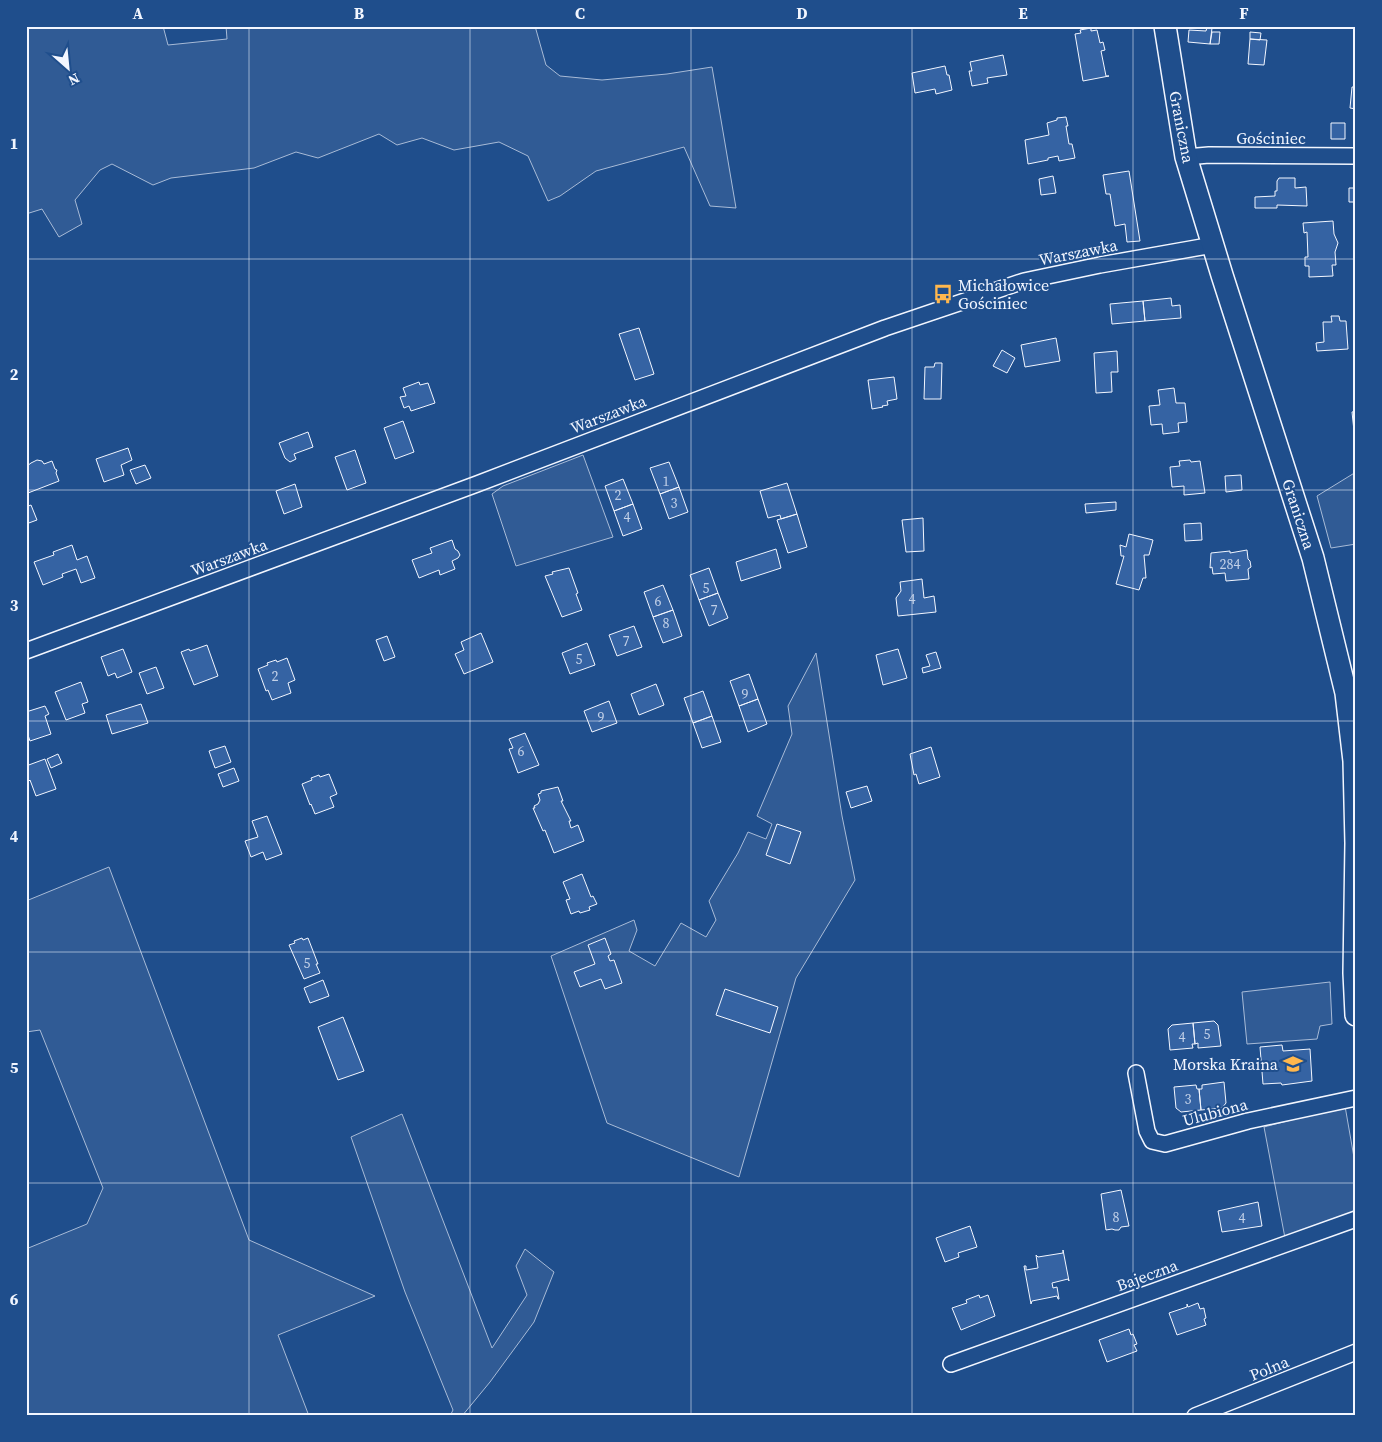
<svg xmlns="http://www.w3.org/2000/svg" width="1382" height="1442" viewBox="0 0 1382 1442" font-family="'Source Serif 4',serif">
	<rect width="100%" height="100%" fill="#1f4e8c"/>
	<path fill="#305b95" stroke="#a8bbd7" d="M 26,26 L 163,26 L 168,45 L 227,39 L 226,26 L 535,26 L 546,65 L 560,76 L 602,80 L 667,74 L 712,67 L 736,208 L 710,206 L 684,147 L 596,171 L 560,196 L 548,201 L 528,156 L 499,142 L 454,150 L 422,138 L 397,145 L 379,134 L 318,158 L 296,152 L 254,168 L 171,178 L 153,185 L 112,164 L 100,170 L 75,200 L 82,224 L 59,237 L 42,209 L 26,214 Z
		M 583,455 L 613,537 L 516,566 L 492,494 L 503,486 Z
		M 1356,472 L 1356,544 L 1331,548 L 1317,496 Z
		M 816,653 L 842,816 L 855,880 L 796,978 L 739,1177 L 607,1123 L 551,956 L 634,920 L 637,930 L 629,951 L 655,966 L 681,923 L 706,937 L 716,920 L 709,901 L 738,853 L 748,832 L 766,839 L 772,824 L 757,816 L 792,734 L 788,706 Z
		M 109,867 L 249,1240 L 375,1296 L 278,1335 L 309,1416 L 28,1416 L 26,1409 L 26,1249 L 87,1224 L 103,1188 L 40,1030 L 26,1032 L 26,901 Z
		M 1330,982 L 1332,1024 L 1320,1026 L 1317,1039 L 1247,1044 L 1242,992 Z
		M 1345,1106 L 1356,1169 L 1356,1213 L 1285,1238 L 1264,1127 Z
		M 402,1114 L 492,1348 L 527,1295 L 516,1266 L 525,1249 L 554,1272 L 534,1322 L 490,1382 L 462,1416 L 450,1416 L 453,1410 L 405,1292 L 351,1137 Z"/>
	<path fill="#3563a3" stroke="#f2f6ff" d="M 1207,27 L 1212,28 L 1210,44 L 1188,42 L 1189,30 L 1206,31 Z
		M 1091,28 L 1091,31 L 1097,30 L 1100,43 L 1103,42 L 1105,50 L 1101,51 L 1106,76 L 1109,76 L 1083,81 L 1075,34 L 1081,33 L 1080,30 Z
		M 1212,32 L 1220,32 L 1219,44 L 1210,44 Z
		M 1250,32 L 1261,33 L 1260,40 L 1250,39 Z
		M 1250,39 L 1267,40 L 1264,65 L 1248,64 Z
		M 1003,55 L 1007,75 L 987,78 L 988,83 L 972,86 L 969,71 L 972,71 L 970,62 Z
		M 945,66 L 947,75 L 949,75 L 952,90 L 936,94 L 935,89 L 915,93 L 912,73 Z
		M 1352,87 L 1356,87 L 1356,109 L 1350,108 Z
		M 1066,117 L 1068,126 L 1066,126 L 1069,144 L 1072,144 L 1075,158 L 1059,161 L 1058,156 L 1048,158 L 1048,160 L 1028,164 L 1025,140 L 1049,135 L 1047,123 L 1057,120 L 1057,118 Z
		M 1331,123 L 1345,123 L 1345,139 L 1331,139 Z
		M 1129,171 L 1140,241 L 1127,242 L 1125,224 L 1115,226 L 1110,194 L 1106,194 L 1103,175 Z
		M 1053,176 L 1056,193 L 1041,195 L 1039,179 Z
		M 1279,178 L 1295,178 L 1295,188 L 1306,187 L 1307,206 L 1277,205 L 1277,208 L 1255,208 L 1255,197 L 1275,196 L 1275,191 L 1277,191 L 1277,181 Z
		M 1349,188 L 1356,188 L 1356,202 L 1349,202 Z
		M 1333,221 L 1334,234 L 1338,243 L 1335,252 L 1336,265 L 1332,265 L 1333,276 L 1309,277 L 1309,266 L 1305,266 L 1305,257 L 1308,257 L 1307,232 L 1304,233 L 1303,223 Z
		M 1171,298 L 1172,306 L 1180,305 L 1181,318 L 1145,321 L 1143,301 Z
		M 1143,301 L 1145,321 L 1112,324 L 1110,304 Z
		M 1331,316 L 1339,316 L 1340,321 L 1346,321 L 1348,349 L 1317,351 L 1316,343 L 1324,342 L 1323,322 L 1332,322 Z
		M 639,328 L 654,374 L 635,380 L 619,334 Z
		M 1056,338 L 1060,361 L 1025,367 L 1021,345 Z
		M 1002,350 L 1015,358 L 1007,373 L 993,366 Z
		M 1117,351 L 1118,372 L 1111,372 L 1112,392 L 1096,393 L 1094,353 Z
		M 935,363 L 942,363 L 941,399 L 924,399 L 925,367 L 934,367 Z
		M 894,377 L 897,399 L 887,401 L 888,405 L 882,406 L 883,407 L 872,409 L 868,380 Z
		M 419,382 L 420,385 L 428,383 L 435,403 L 411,411 L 409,406 L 404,408 L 400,397 L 406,396 L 403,388 Z
		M 1174,388 L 1176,403 L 1185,403 L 1187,422 L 1178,423 L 1179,432 L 1163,434 L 1162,424 L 1151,425 L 1149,406 L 1160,405 L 1158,390 Z
		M 1356,411 L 1356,431 L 1354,431 L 1352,412 Z
		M 403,421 L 414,452 L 395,459 L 384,428 Z
		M 308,432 L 313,447 L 294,454 L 296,459 L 290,462 L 285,458 L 279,443 Z
		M 128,448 L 132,460 L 121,465 L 124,475 L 104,482 L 96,459 Z
		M 355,450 L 366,483 L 347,490 L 335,457 Z
		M 37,460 L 42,461 L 44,464 L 52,461 L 55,469 L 57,470 L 56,473 L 59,481 L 28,493 L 26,470 L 28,469 L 27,466 L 31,463 Z
		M 1190,460 L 1191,462 L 1200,461 L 1205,493 L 1184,495 L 1184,486 L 1172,487 L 1170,467 L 1180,466 L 1179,461 Z
		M 669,462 L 679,487 L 660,494 L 650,468 Z
		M 145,465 L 151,478 L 136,484 L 130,470 Z
		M 1241,475 L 1242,490 L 1226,492 L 1225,476 Z
		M 623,479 L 633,504 L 614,511 L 605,486 Z
		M 787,483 L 797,514 L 781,519 L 780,515 L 768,518 L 760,491 Z
		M 295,484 L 302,507 L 284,514 L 276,491 Z
		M 679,487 L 688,512 L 669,519 L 660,494 Z
		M 1116,502 L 1116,510 L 1086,513 L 1085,504 Z
		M 633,504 L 642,529 L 623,536 L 614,511 Z
		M 31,505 L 37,520 L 26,524 L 26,507 Z
		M 797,514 L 807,547 L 788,553 L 777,520 Z
		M 923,518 L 924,551 L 906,552 L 902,520 Z
		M 1201,523 L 1202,540 L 1185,541 L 1184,524 Z
		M 1129,534 L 1153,540 L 1149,555 L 1144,555 L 1146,578 L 1143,578 L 1139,590 L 1116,584 L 1124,556 L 1121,556 L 1120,545 L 1126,547 Z
		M 452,540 L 455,549 L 458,551 L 460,555 L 458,558 L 452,561 L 455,569 L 440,575 L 439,570 L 419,578 L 412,560 L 432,553 L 430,548 Z
		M 72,545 L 77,560 L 87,556 L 95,578 L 81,583 L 76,569 L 62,574 L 63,577 L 43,585 L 34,562 L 54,555 L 53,552 Z
		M 776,549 L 781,568 L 741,581 L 736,562 Z
		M 1247,550 L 1248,559 L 1250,561 L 1251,567 L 1248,569 L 1249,579 L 1226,581 L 1225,573 L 1213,574 L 1212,567 L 1210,568 L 1211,553 L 1230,551 L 1230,553 Z
		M 569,568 L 578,593 L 576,594 L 582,610 L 562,617 L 545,576 L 553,574 L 552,572 Z
		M 709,568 L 718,593 L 699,600 L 690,575 Z
		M 922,579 L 924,598 L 934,596 L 936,612 L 898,616 L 896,598 L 901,591 L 900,582 Z
		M 663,585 L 673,610 L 653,617 L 644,592 Z
		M 718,593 L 728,618 L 709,626 L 699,600 Z
		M 673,610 L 682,636 L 663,643 L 653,617 Z
		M 634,626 L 642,647 L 617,656 L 609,635 Z
		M 481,633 L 493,662 L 464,674 L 455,654 L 464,650 L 461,642 Z
		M 387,636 L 395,657 L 384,661 L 376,640 Z
		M 587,643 L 595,665 L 570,674 L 562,653 Z
		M 207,645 L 218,676 L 194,685 L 181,652 L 189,649 L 190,651 Z
		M 123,649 L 132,672 L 117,678 L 115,673 L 108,676 L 101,657 Z
		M 898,649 L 907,678 L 883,685 L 876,655 Z
		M 936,652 L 941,668 L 923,673 L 922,668 L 930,666 L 926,655 Z
		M 287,658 L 295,680 L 288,683 L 291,693 L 272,700 L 268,690 L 266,691 L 258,669 L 268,665 L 267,663 L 276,660 L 277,662 Z
		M 156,667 L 164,688 L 147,694 L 139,673 Z
		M 749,674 L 758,699 L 739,706 L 730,681 Z
		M 81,682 L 87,699 L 88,702 L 82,704 L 85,713 L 66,720 L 55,692 Z
		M 656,684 L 664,705 L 639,715 L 631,694 Z
		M 703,691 L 712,716 L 693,723 L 684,698 Z
		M 758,699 L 767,724 L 748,732 L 739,706 Z
		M 609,701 L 617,723 L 592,732 L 584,711 Z
		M 141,704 L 148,723 L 112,734 L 106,715 Z
		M 45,706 L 49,714 L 45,716 L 51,734 L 30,741 L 26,729 L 26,712 Z
		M 712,716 L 721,742 L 702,748 L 693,723 Z
		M 525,733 L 539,765 L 518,773 L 509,749 L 513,748 L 509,739 Z
		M 225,746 L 231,762 L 215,768 L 209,751 Z
		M 931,747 L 940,777 L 919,784 L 916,774 L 914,775 L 910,754 Z
		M 58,754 L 62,763 L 51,768 L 47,759 Z
		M 45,759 L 56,789 L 36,796 L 30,780 L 29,781 L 26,775 L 26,766 Z
		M 234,768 L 239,781 L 223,787 L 218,774 Z
		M 329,774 L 337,794 L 330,797 L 334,807 L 315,814 L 311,804 L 310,805 L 302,784 L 312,780 L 311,778 L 319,775 L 320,777 Z
		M 867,786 L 872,801 L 851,808 L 846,792 Z
		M 558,787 L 563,801 L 561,801 L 571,821 L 569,821 L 571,828 L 578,825 L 584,841 L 554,853 L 545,830 L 543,831 L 533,808 L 535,808 L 534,806 L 538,804 L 540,800 L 538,794 L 541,793 L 541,791 Z
		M 267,816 L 282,854 L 266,860 L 263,852 L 251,857 L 245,841 L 258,837 L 252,821 Z
		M 777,824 L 801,832 L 790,864 L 766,855 Z
		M 582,874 L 591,897 L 593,896 L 597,904 L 589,907 L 590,910 L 580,913 L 579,911 L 571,914 L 566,900 L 570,899 L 563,882 Z
		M 302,938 L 303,940 L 308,938 L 318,964 L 316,964 L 320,973 L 304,979 L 289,945 L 295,943 L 294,941 Z
		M 605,938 L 611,954 L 608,956 L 610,961 L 614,960 L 622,983 L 605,989 L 601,979 L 580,987 L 574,972 L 595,964 L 588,945 Z
		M 323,980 L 329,996 L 310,1003 L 304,988 Z
		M 725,989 L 778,1007 L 770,1033 L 716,1015 Z
		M 343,1017 L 364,1071 L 338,1080 L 318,1027 Z
		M 1214,1021 L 1218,1025 L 1221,1046 L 1198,1048 L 1198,1043 L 1195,1044 L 1193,1023 Z
		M 1193,1023 L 1195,1044 L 1192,1044 L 1193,1048 L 1170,1050 L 1168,1029 L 1172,1025 Z
		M 1282,1045 L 1283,1051 L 1310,1049 L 1312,1081 L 1282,1085 L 1281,1083 L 1263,1084 L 1260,1047 Z
		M 1224,1082 L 1226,1103 L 1222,1108 L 1201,1110 L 1199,1089 L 1202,1089 L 1202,1085 Z
		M 1196,1085 L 1197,1089 L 1199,1089 L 1201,1110 L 1181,1112 L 1176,1108 L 1174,1087 Z
		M 1121,1190 L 1129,1226 L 1121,1227 L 1119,1230 L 1115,1230 L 1112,1229 L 1106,1230 L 1101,1194 Z
		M 1258,1202 L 1262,1226 L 1222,1232 L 1218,1211 Z
		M 970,1226 L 977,1247 L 958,1253 L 959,1257 L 945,1262 L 936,1238 Z
		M 1063,1250 L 1069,1281 L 1068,1279 L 1052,1283 L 1053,1288 L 1057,1287 L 1059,1299 L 1058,1299 L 1057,1296 L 1032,1301 L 1031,1304 L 1024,1266 L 1026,1266 L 1026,1270 L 1038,1268 L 1036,1255 L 1038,1257 L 1063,1253 Z
		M 979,1295 L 980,1298 L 988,1295 L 995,1316 L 961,1330 L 952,1308 L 967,1303 L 966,1300 Z
		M 1198,1303 L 1200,1309 L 1204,1308 L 1204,1309 L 1206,1318 L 1204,1319 L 1206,1325 L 1177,1335 L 1169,1313 L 1187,1307 L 1187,1304 L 1188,1307 Z
		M 1129,1329 L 1131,1335 L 1133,1334 L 1137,1344 L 1134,1345 L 1137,1351 L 1107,1362 L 1099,1340 Z"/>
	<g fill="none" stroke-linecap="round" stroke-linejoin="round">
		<defs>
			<path id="street" d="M 1186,157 L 1209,155 L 1356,156
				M 26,651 L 477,484 L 885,328 L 1024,281 L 1100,265 L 1213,245
				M 1136,1073 L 1147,1131 L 1152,1141 L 1165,1144 L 1248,1121 L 1356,1098
				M 951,1364 L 1356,1219
				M 1195,1416 L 1356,1352"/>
			<path id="secondary" d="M 1165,26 L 1186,157 L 1222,275 L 1313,558 L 1346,693 L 1354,761 L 1356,843 L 1354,973 L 1356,1015"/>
		</defs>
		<use href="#street" stroke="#f2f6ff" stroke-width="18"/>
		<use href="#secondary" stroke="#f2f6ff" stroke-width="24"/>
		<use href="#street" stroke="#1f4e8c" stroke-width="15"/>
		<use href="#secondary" stroke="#1f4e8c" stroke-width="21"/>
	</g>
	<path fill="none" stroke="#f2f6ff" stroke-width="1" stroke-opacity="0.55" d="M 249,26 L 249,1416M 470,26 L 470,1416M 691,26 L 691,1416M 912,26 L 912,1416M 1133,26 L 1133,1416M 26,259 L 1356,259M 26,490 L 1356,490M 26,721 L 1356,721M 26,952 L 1356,952M 26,1183 L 1356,1183"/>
	<defs>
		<symbol id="bus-bare" viewBox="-9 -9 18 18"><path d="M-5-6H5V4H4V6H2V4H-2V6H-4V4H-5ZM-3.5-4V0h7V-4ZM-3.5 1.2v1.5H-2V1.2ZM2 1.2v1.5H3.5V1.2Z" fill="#ffb74d" stroke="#1f4e8c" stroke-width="2.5" paint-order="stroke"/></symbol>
		<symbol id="school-bare" viewBox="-9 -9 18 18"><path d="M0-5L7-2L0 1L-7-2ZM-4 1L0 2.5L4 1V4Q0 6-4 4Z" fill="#ffb74d" stroke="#1f4e8c" stroke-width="2.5" paint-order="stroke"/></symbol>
	</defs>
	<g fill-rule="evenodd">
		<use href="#bus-bare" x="929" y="280" width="28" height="28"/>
		<use href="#school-bare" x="1279" y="1050" width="28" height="28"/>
	</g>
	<g text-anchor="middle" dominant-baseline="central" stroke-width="4" stroke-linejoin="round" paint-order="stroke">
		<g font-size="14" fill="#c3d1e8">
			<text x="666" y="481">1</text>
			<text x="618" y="495">2</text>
			<text x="674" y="503">3</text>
			<text x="627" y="517">4</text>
			<text x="1230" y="564">284</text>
			<text x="706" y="588">5</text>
			<text x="912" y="599">4</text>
			<text x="658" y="601">6</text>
			<text x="714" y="610">7</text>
			<text x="666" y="623">8</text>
			<text x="626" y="641">7</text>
			<text x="579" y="659">5</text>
			<text x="275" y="676">2</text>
			<text x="745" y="694">9</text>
			<text x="601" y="717">9</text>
			<text x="521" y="751">6</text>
			<text x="307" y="963">5</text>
			<text x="1207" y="1034">5</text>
			<text x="1182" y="1037">4</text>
			<text x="1188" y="1099">3</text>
			<text x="1116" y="1217">8</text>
			<text x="1242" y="1218">4</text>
		</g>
		<g font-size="16" fill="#f2f6ff" stroke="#1f4e8c">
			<text transform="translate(1182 127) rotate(79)">Graniczna</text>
			<text x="1271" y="138">Gościniec</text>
			<text transform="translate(1078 252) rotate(-11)">Warszawka</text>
			<text transform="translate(608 414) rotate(-21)">Warszawka</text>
			<text transform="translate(1299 514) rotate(72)">Graniczna</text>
			<text transform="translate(229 557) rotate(-20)">Warszawka</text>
			<text transform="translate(1215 1112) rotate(-15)">Ulubiona</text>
			<text transform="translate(1147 1275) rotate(-20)">Bajeczna</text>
			<text transform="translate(1269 1368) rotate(-22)">Polna</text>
		</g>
		<g font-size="16" fill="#f2f6ff" stroke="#1f4e8c" text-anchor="start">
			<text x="958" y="285">Michałowice<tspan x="958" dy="18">Gościniec</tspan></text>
			<text x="1278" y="1064" text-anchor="end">Morska Kraina</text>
		</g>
	</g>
	<rect width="1382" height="1442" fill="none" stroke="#1f4e8c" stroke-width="55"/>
	<g transform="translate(68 68) rotate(153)" stroke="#1f4e8c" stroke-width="4" paint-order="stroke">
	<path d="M0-4L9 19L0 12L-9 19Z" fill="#f2f6ff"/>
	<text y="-8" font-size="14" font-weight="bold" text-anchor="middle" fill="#f2f6ff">N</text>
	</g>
	<rect x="28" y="28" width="1326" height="1386" fill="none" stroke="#f2f6ff" stroke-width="2"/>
	<g font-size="16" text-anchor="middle" font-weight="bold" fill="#f2f6ff">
		<text x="138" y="19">A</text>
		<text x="359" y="19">B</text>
		<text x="580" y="19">C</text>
		<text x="802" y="19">D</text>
		<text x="1023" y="19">E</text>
		<text x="1244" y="19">F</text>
		<text x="14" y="149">1</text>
		<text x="14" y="380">2</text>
		<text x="14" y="611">3</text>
		<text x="14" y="842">4</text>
		<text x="14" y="1073">5</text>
		<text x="14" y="1305">6</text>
	</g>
</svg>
